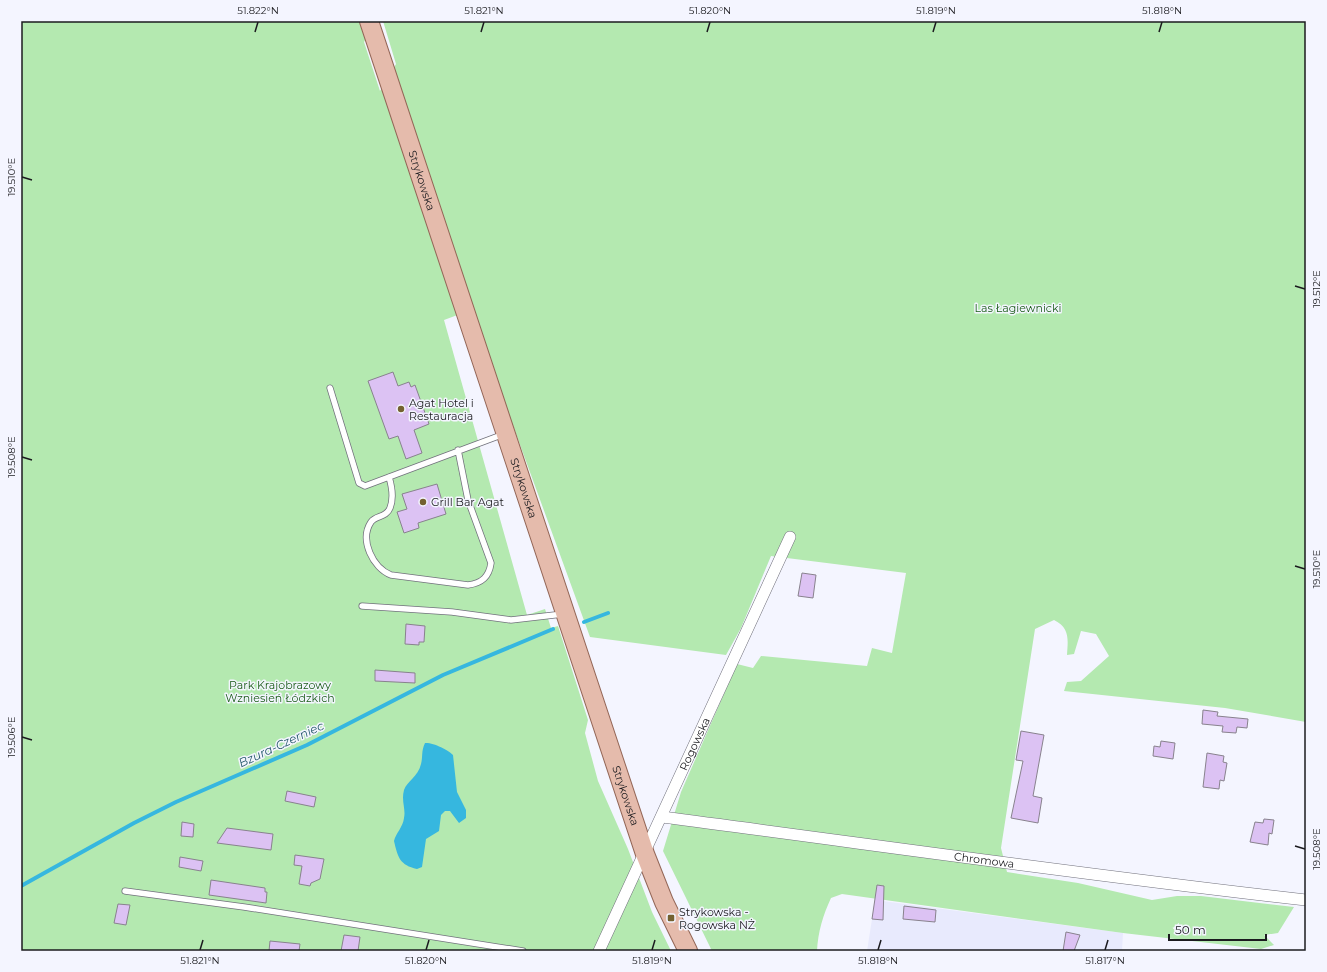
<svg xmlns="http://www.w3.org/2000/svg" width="1327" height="972" viewBox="0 0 1327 972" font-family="Montserrat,sans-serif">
	<rect width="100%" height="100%" fill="#f4f5ff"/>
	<path fill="#e8eafd" d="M 875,900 L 1123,933 L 1122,951 L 867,951 Z"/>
	<path fill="#b4e9b0" d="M 21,21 L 377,21 L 364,42 L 380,91 L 396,64 L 383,21 L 1306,21 L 1306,722 L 1225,708 L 1064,691 L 1067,682 L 1081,681 L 1109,656 L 1096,634 L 1081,631 L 1074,654 L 1067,655 C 1068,639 1070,628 1054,620 L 1035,629 L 1001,848 L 1007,872 L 1078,883 L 1152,900 L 1177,896 L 1201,896 L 1294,907 L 1278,933 L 1264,935 L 1274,945 L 1261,949 L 1123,933 L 842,894 L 831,898 C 823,915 818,932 817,951 L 712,951 L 663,851 L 681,792 L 737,664 L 753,668 L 761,656 L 867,666 L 872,648 L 892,653 L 906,573 L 771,556 L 741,628 L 726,655 L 590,637 L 471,310 L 444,320 L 527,615 L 545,609 L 551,628 L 558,626 L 588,720 L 585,733 L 598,781 L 628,849 L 652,912 L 671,951 L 21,951 Z"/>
	<path fill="#36b7df" d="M 425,743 C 432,742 449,750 453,755 L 457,792 L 466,810 L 466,818 L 459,823 L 450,811 L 445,811 L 441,815 L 439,831 L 426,839 L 422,867 L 417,869 C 400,865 398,858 394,841 C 396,833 403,827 404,818 C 406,809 401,801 404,790 C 407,781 418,777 421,764 C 423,757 421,751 425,743 Z"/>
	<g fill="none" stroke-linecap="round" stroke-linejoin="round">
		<path stroke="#36b7df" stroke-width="4" d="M 584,622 L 608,613
			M 21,886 L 134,823 L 176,802 L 307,745 L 443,675 L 553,629"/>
	</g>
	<path fill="#dcc2f3" stroke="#88828d" d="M 393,372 L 398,386 L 409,382 L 411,387 L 415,385 L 429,424 L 414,430 L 422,453 L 406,459 L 398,436 L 389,439 L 368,381 Z
		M 437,484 L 446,514 L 418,523 L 419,528 L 404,533 L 397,512 L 407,509 L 402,494 Z
		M 802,573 L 816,575 L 813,598 L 798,596 Z
		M 406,624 L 425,626 L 424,642 L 419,642 L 419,645 L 405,644 Z
		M 375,670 L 415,673 L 415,683 L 375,681 Z
		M 1203,710 L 1218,712 L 1217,716 L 1248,719 L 1247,728 L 1237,727 L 1236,733 L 1222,732 L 1223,726 L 1202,724 Z
		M 1021,731 L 1044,735 L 1033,796 L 1042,798 L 1038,823 L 1011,818 L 1023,761 L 1016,760 Z
		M 1161,741 L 1175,743 L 1173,759 L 1153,756 L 1154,746 L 1160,747 Z
		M 1207,753 L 1224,756 L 1223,762 L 1227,763 L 1224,781 L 1220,780 L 1219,789 L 1203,787 Z
		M 287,791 L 316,797 L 314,807 L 285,801 Z
		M 1264,819 L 1274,820 L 1272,834 L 1269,833 L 1268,845 L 1250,842 L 1255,822 L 1263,823 Z
		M 182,822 L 194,824 L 193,837 L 181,836 Z
		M 227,828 L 273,834 L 271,850 L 217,843 Z
		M 295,855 L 324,859 L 320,879 L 311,883 L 310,886 L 299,884 L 302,866 L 294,865 Z
		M 180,857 L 203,861 L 201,871 L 179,867 Z
		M 211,880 L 265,888 L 265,892 L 267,892 L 266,903 L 209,895 Z
		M 877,885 L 884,886 L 883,920 L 872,919 Z
		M 118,904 L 130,905 L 126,925 L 114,923 Z
		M 904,906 L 936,910 L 935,922 L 903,919 Z
		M 1066,932 L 1080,935 L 1074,951 L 1063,951 Z
		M 344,935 L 360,937 L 358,951 L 341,951 Z
		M 270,941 L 300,944 L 299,951 L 269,951 Z"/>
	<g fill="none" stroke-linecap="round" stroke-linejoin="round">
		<defs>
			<path id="lane" d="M 330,388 L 359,483 L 365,486 L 504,434
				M 389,477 C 392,487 394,498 390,508 C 386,518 376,515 371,522 C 359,540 373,568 391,575 L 468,585 C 482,583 489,577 491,563 L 468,500 L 458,450
				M 362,606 L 452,612 L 511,620 L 563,614
				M 125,891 L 244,907 L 523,951"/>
			<g id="street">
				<path id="s1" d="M 662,817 C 877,845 1091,876 1306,900"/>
				<path id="s2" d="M 599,951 L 790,537"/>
			</g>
			<g id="primary">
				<path id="s3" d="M 369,21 L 645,854 L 664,902 L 688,951"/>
			</g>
		</defs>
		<use href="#lane" stroke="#71717c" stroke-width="7"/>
		<use href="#street" stroke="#71717c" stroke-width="12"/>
		<use href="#primary" stroke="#936657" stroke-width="20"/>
		<use href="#lane" stroke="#fff" stroke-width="5.5"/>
		<use href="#street" stroke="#fff" stroke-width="11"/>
		<use href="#primary" stroke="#e5bbac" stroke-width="18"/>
	</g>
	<path fill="none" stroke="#1b1b1f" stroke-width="1.5" d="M 255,32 L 258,22M 481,32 L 484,22M 707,32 L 710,22M 933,32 L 936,22M 1159,32 L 1162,22M 22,177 L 32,180M 1295,286 L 1305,289M 22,457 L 32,460M 1295,566 L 1305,569M 22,737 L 32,740M 1295,846 L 1305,849M 200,950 L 203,940M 426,950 L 429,940M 652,950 L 655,940M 878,950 L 881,940M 1105,950 L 1108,940"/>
	<g fill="#746130" stroke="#f4f5ff" stroke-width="1.5">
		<circle cx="401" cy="409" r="4"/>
		<circle cx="423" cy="502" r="4"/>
		<rect x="667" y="914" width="8" height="8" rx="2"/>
	</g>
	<g text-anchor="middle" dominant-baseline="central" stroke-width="3" stroke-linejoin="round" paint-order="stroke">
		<g font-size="11" fill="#1b1b1f" stroke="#f4f5ff">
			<text stroke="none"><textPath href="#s3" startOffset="168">Strykowska</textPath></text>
			<text stroke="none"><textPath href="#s3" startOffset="492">Strykowska</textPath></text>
			<text stroke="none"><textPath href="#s2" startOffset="228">Rogowska</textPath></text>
			<text stroke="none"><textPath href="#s3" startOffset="816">Strykowska</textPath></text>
			<text stroke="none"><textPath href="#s1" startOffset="325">Chromowa</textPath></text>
		</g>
		<g font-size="11" fill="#195c17" stroke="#f4f5ff">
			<text x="1018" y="308">Las Łagiewnicki</text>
			<text x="280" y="685">Park Krajobrazowy<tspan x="280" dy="13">Wzniesień Łódzkich</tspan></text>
		</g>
		<g font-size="11" fill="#1b1b1f" stroke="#f4f5ff" text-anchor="start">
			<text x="409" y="403">Agat Hotel i<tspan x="409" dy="13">Restauracja</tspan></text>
			<text x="431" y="502">Grill Bar Agat</text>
			<text x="679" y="912">Strykowska -<tspan x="679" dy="13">Rogowska NŻ</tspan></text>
		</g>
		<g font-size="12" font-style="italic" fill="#295c6d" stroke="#f4f5ff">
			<text transform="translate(281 744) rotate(-25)">Bzura-Czerniec</text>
		</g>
	</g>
	<rect width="1327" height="972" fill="none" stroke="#f4f5ff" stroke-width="44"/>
	<path d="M1169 934v6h97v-6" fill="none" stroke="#1b1b1f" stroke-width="2"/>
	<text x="1175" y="934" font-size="12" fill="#1b1b1f" stroke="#f4f5ff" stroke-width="3" paint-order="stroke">50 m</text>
	<rect x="22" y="22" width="1283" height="928" fill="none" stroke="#1b1b1f" stroke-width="1.5"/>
	<g font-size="10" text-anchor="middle" fill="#1b1b1f">
		<text x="258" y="14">51.822°N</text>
		<text x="484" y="14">51.821°N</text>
		<text x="710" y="14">51.820°N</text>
		<text x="936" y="14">51.819°N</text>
		<text x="1162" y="14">51.818°N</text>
		<text transform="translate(11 177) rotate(-90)" y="4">19.510°E</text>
		<text transform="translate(1316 289) rotate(-90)" y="4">19.512°E</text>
		<text transform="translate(11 457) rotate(-90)" y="4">19.508°E</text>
		<text transform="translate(1316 569) rotate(-90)" y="4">19.510°E</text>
		<text transform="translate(11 737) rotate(-90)" y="4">19.506°E</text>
		<text transform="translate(1316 849) rotate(-90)" y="4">19.508°E</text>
		<text x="200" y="964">51.821°N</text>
		<text x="426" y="964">51.820°N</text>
		<text x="652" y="964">51.819°N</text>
		<text x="878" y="964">51.818°N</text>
		<text x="1105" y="964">51.817°N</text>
	</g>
</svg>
